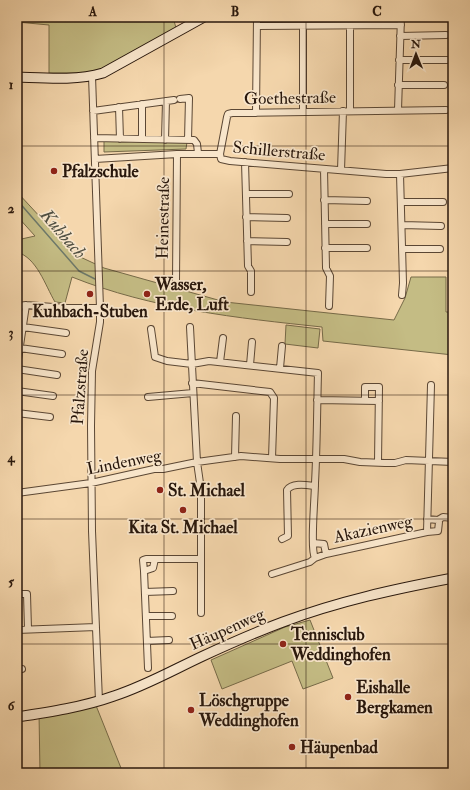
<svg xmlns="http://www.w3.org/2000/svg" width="470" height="790" viewBox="0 0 470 790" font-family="'IM FELL Double Pica',serif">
	<rect width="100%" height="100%" fill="#f5d7ad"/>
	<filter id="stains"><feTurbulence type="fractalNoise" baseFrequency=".005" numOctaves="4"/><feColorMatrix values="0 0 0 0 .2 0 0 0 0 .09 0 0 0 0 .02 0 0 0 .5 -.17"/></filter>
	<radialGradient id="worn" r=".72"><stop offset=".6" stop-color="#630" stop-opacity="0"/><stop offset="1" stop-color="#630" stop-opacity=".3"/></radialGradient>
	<path fill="#c4bc84" stroke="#766a48" d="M 17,17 L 173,17 L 176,28 L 94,73 L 49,73 L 49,25 L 17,22 Z
		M 104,141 L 187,142 L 186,149 L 104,152 Z
		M 17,192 L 55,233 L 62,242 L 76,255 L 104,268 L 225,302 L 394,320 L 405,298 L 411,277 L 446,277 L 446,312 L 453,312 L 453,355 L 323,341 L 322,327 C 237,318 152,309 72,277 L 65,303 L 55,302 C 45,285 37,258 17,252 L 17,240 L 35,236 L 17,216 Z
		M 286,325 L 320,329 L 318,348 L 285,344 Z
		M 310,620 L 333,678 L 303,689 L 292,661 L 222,689 L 211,660 L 285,627 Z
		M 95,703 L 123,773 L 40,773 L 39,713 Z"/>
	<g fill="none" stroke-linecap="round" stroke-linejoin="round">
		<path stroke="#6e796a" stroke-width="1.5" d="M 17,200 L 79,271 L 95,279"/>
		<defs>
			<path id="street" d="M 257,26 L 401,25
				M 303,27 L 303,112
				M 400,36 L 446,35
				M 399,60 L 447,60
				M 92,76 L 100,308 L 100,322 L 92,371 L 91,426 L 92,531 L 99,701
				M 398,85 L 444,85
				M 180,99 L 189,98 L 188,140
				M 119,107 L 120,139
				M 398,110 L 401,17
				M 93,111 L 174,100
				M 350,111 L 350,27
				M 256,113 L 257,17
				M 94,138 L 194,140 L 197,144 L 198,153
				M 142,139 L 142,104
				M 165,140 L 166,101
				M 220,154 L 221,159 L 230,161 L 386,174 L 400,174 L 453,168
				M 95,159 L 177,154 L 220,154 L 227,117 L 228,114 L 232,113 L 446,110
				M 245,162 L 248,266 L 251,271 L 251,292
				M 324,169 L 326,268 L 330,276 L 329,306
				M 341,170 L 343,111
				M 400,174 L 403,283 L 402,295
				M 246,194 L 289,194
				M 324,200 L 367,201
				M 401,202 L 443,202
				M 246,217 L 287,218
				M 325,224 L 367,224
				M 402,225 L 441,226
				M 247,241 L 287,242
				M 325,248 L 367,248
				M 402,249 L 440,249
				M 176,282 L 177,154
				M 17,306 L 26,305 L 67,308 L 100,308
				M 23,327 L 66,333
				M 190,327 L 197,462 L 201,490 L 201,613
				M 151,329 L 155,357 L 167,361 L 192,364 L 209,361 L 318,373 C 317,410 317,446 315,483 C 315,497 310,549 315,558 L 326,554 L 324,544 L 313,543
				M 20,348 L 62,354
				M 220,362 L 223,338
				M 250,365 L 252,342
				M 17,366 L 26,305
				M 280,368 L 282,346
				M 17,369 L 57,375
				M 192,383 L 270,392 L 274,398 L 272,458
				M 17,391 L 53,396
				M 148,397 L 193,393
				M 317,400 L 379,401
				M 365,400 L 365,387 L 379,387 L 378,462
				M 17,413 L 50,417
				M 235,457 L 236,416
				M 17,493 L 91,483 L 154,469 L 163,469 L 197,462 L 241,456 L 280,459 L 344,459 L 360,462 L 385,463 L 395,463 L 406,460 L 453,462
				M 427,519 L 438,520 L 439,522 L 438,531 L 427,532 C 428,483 430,434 431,385
				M 438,520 L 443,517 L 453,518
				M 282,539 L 288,536 L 287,490 C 292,482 307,485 315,486
				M 326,554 L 427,532
				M 155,559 L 201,559
				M 144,571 L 143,560 L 146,559 L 155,559 L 153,568 L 144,571 L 148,668
				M 272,574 L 310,562 L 315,558
				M 145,592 L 173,591
				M 20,594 L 27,594 L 28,629
				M 146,616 L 172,616
				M 17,630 L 96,627
				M 147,641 L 169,640
				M 17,670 L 22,669"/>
			<path id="secondary" d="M 17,77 C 45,78 76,81 103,73 L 204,17
				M 17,717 C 50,712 83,707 114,696 C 145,686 173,670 203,656 C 229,644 256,632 283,622 C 339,601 395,589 453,578"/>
		</defs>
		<use href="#street" stroke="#5b4734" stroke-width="8"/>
		<use href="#secondary" stroke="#28170c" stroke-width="11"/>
		<use href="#street" stroke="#f8e5ca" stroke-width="6"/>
		<use href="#secondary" stroke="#f8e5ca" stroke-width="9"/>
	</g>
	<path fill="none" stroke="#28170c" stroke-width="1" stroke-opacity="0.55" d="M 164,17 L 164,773M 306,17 L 306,773M 17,146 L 453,146M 17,271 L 453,271M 17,395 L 453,395M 17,519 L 453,519M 17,644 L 453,644"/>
	<g fill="#8f2418" stroke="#f8e5ca" stroke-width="1.5">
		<circle cx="54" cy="171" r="4"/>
		<circle cx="90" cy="294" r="4"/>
		<circle cx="147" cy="294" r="4"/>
		<circle cx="160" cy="490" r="4"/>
		<circle cx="183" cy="510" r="4"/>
		<circle cx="283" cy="644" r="4"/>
		<circle cx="348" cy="697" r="4"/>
		<circle cx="191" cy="710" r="4"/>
		<circle cx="292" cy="747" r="4"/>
	</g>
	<g text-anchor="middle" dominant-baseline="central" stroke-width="3.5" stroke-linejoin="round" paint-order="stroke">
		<g font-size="17" fill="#28170c" stroke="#f8e5ca">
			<text transform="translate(290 98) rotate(-1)">Goethestraße</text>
			<text transform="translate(279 151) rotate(5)">Schillerstraße</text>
			<text transform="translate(163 218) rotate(-89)">Heinestraße</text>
			<text transform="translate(80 387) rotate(-86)">Pfalzstraße</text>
			<text transform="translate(124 462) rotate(-11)">Lindenweg</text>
			<text transform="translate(373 529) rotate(-12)">Akazienweg</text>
			<text transform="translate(227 629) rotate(-24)">Häupenweg</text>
		</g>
		<g font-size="17" font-weight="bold" fill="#28170c" stroke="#f8e5ca" text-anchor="start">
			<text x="62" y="171">Pfalzschule</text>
			<text x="155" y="284">Wasser,<tspan x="155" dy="20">Erde, Luft</tspan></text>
			<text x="90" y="311" text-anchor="middle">Kuhbach-Stuben</text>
			<text x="168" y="490">St. Michael</text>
			<text x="183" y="527" text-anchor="middle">Kita St. Michael</text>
			<text x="291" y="634">Tennisclub<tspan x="291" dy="20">Weddinghofen</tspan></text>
			<text x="356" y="687">Eishalle<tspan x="356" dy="20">Bergkamen</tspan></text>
			<text x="199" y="700">Löschgruppe<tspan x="199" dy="20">Weddinghofen</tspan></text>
			<text x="300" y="747">Häupenbad</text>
		</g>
		<g font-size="18" font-style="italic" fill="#515043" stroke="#f8e5ca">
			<text transform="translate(63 234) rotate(49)">Kuhbach</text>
		</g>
	</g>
	<rect width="470" height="790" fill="none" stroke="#f5d7ad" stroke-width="44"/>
	<g transform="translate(416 54) rotate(359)" stroke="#f8e5ca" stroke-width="3" paint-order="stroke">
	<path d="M0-3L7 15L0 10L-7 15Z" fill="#28170c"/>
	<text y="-6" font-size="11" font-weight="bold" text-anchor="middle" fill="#28170c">N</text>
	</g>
	<rect x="22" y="22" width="426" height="746" fill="none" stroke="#28170c" stroke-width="1.5"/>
	<g font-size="13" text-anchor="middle" font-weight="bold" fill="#28170c">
		<text x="93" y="16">A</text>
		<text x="235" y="16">B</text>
		<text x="377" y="16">C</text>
		<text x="11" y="89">1</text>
		<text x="11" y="213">2</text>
		<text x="11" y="337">3</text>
		<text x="11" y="462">4</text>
		<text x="11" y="586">5</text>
		<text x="11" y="710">6</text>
	</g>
	<rect width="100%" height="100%" filter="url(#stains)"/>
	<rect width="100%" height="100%" fill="url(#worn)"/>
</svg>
